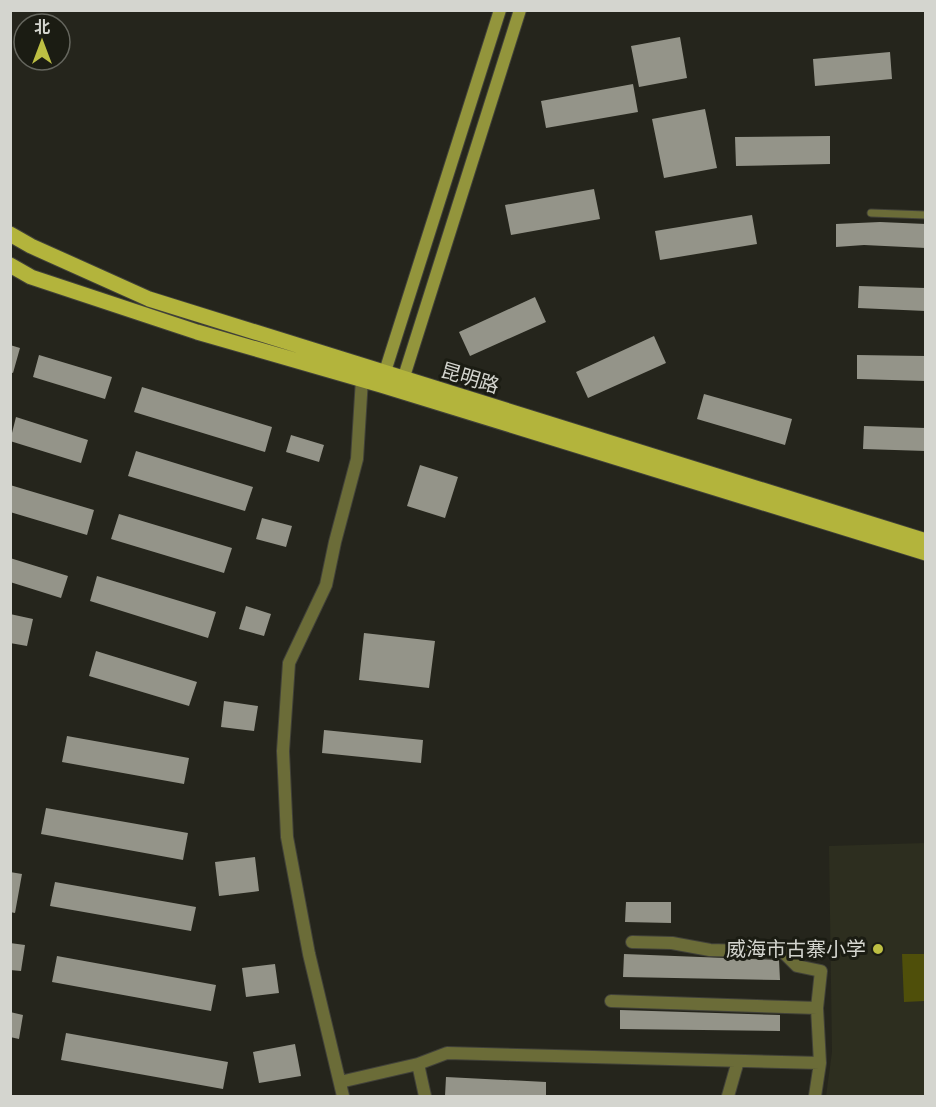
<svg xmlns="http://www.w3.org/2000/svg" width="936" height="1107" viewBox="0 0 936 1107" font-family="'Space Grotesk','Noto Sans SC',sans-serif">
	<rect width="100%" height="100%" fill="#25251c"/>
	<path fill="#2d2e1f" d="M 925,843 L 925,1096 L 826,1096 L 832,1052 L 829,846 Z"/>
	<path fill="#4f4f0a" d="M 902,954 L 925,954 L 925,1001 L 904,1002 Z"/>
	<path fill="#949489" d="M 680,37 L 687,78 L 639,87 L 631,46 Z
		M 890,52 L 892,79 L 815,86 L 813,59 Z
		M 633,84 L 638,112 L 546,128 L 541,101 Z
		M 705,109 L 717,168 L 664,178 L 652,119 Z
		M 830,136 L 830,164 L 736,166 L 735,137 Z
		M 594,189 L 600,219 L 511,235 L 505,205 Z
		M 752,215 L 757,244 L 660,260 L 655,231 Z
		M 880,222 L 926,224 L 926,248 L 864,245 L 836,247 L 836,224 Z
		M 859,286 L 926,288 L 926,311 L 858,308 Z
		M 535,297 L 546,322 L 470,356 L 459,332 Z
		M 654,336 L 666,363 L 588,398 L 576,372 Z
		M 10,345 L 20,348 L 13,373 L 10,372 Z
		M 39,355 L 112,377 L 105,399 L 33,377 Z
		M 857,355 L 926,356 L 926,381 L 857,379 Z
		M 142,387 L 272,427 L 265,452 L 134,412 Z
		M 704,394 L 792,419 L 785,445 L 697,419 Z
		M 16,417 L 88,440 L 81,463 L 10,441 Z
		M 864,426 L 926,428 L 926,451 L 863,449 Z
		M 291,435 L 324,445 L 319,462 L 286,452 Z
		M 136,451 L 253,487 L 245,511 L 128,476 Z
		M 420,465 L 458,477 L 445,518 L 407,506 Z
		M 10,485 L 94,510 L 87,535 L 10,512 Z
		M 119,514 L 232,548 L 224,573 L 111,539 Z
		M 262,518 L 292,526 L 286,547 L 256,539 Z
		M 10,558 L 68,576 L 61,598 L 10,582 Z
		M 97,576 L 216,612 L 208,638 L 90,601 Z
		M 246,606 L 271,614 L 264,636 L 239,629 Z
		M 10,614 L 33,619 L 27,646 L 10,643 Z
		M 364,633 L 435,641 L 429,688 L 359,680 Z
		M 96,651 L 197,682 L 189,706 L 89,676 Z
		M 224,701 L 258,706 L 254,731 L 221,727 Z
		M 324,730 L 423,740 L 421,763 L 322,753 Z
		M 67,736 L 189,758 L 184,784 L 62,762 Z
		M 46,808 L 188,833 L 183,860 L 41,834 Z
		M 255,857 L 259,891 L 219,896 L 215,862 Z
		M 10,872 L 22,874 L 15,913 L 10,912 Z
		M 55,882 L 196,907 L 191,931 L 50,906 Z
		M 626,902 L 671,902 L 671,923 L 625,922 Z
		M 10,943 L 25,945 L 21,971 L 10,970 Z
		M 624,954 L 779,960 L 780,980 L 623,977 Z
		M 57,956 L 216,985 L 211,1011 L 52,982 Z
		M 275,964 L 279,993 L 246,997 L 242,968 Z
		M 620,1010 L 780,1015 L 780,1031 L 620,1029 Z
		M 10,1012 L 23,1015 L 19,1039 L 10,1037 Z
		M 66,1033 L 228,1062 L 223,1089 L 61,1060 Z
		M 295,1044 L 301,1076 L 259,1083 L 253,1052 Z
		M 446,1077 L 546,1082 L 546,1096 L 445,1096 Z"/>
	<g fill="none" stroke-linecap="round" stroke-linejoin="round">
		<defs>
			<path id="service" d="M 871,213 L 926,215"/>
			<path id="minor" d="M 632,942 L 672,943 L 710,950 L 783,952 L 797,966 L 821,971 L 817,1008 L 820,1063 L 815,1096
				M 611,1001 L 817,1008
				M 418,1064 L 425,1096
				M 340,1082 L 418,1064 L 447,1053 L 820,1063
				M 343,1096 L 309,954 L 287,837 L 283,751 L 289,663 L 326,585 L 335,542 L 357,459 L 362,379 L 366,371
				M 728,1096 L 738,1061"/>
			<path id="secondary" d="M 382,381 L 500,10
				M 401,386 L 520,10"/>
			<path id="primary" d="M 10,234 L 31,246 L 149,299 L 926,541
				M 10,265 L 31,277 L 197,332 L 381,385 L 926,553"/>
		</defs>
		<use href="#service" stroke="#414139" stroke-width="9"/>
		<use href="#minor" stroke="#414139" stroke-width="14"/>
		<use href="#secondary" stroke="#414139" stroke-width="14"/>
		<use href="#primary" stroke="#414139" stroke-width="17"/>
		<use href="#service" stroke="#6b6c38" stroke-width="7"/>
		<use href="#minor" stroke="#6b6c38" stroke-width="12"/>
		<use href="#secondary" stroke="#93953c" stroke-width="12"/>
		<use href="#primary" stroke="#b3b43c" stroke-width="15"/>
	</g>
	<circle fill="#bdbf43" stroke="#1b1c13" stroke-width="2" cx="878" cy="949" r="6"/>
	<g text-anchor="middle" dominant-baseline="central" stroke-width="6" stroke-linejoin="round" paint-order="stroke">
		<g font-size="20" fill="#d4d5cf" stroke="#1b1c13">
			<text transform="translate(470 378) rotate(17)">昆明路</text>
		</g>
		<g font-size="20" fill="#d4d5cf" stroke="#1b1c13" text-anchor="end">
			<text x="866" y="949">威海市古寨小学</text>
		</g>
	</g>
	<rect width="936" height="1107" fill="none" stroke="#d4d5cf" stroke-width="24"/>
	<g transform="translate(42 42)"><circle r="28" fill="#1b1c13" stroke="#65665e" stroke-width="1.5"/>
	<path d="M0-4.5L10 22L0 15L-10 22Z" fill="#bdbf43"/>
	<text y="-9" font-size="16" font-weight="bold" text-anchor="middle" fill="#d4d5cf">北</text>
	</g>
</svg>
